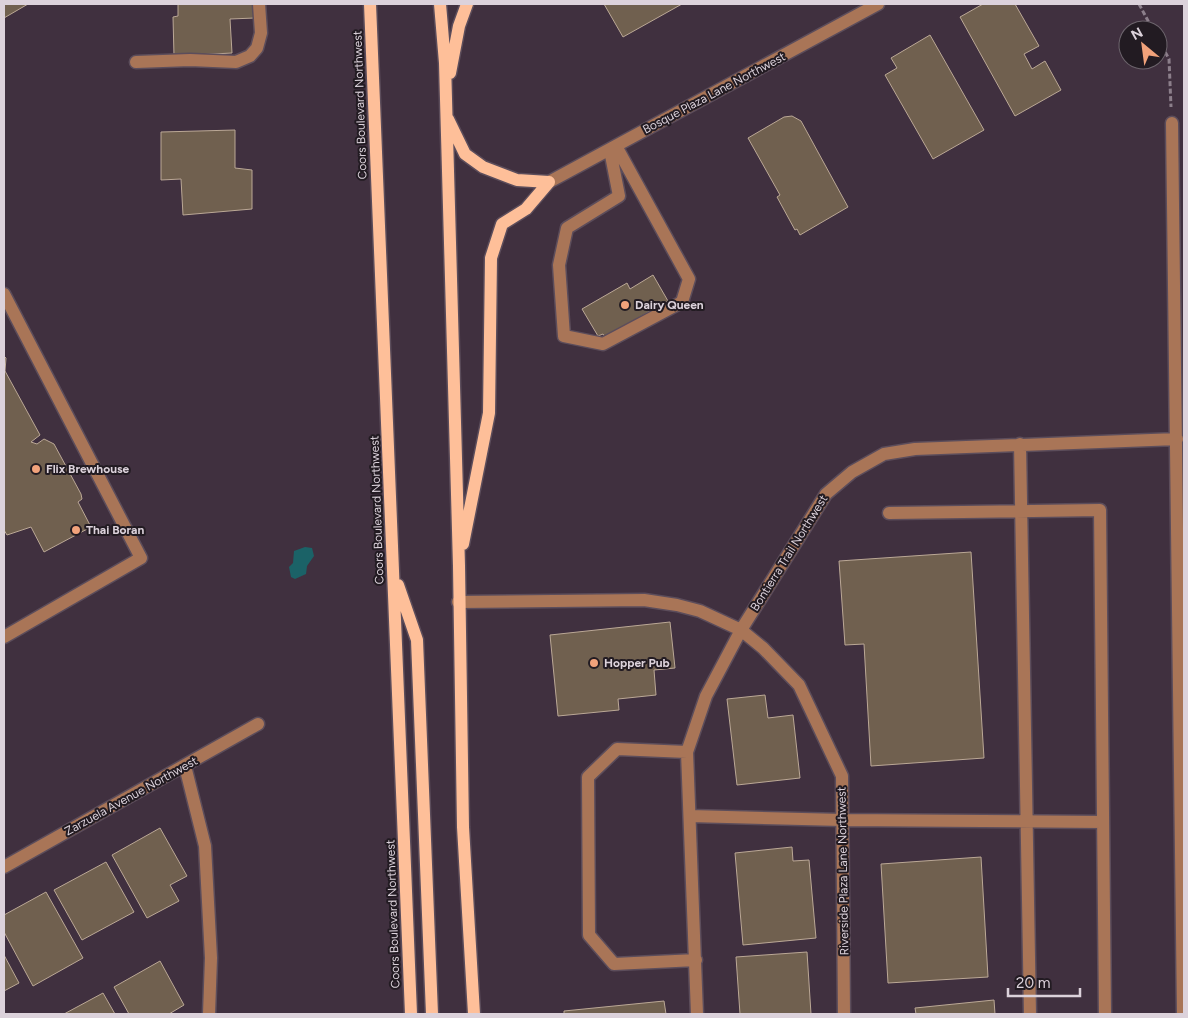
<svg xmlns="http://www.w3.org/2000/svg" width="1188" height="1018" viewBox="0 0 1188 1018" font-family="Figtree,sans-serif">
	<rect width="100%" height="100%" fill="#40303f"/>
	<path fill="#1b6267" d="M 305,547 L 312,548 L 314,556 L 307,566 L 306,574 L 295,579 L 291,577 L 289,567 L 293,563 L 294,551 Z"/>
	<path fill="#70604f" stroke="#bba896" d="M 4,4 L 28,4 L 4,18 Z
		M 178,4 L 254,4 L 255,18 L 230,19 L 232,53 L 174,56 L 173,17 L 178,16 Z
		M 604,4 L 682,4 L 623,37 Z
		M 983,4 L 1015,4 L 1039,46 L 1024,54 L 1032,69 L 1045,61 L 1061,90 L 1015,116 L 960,17 Z
		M 930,35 L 984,130 L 933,159 L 885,75 L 897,68 L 891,58 Z
		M 792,116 L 801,121 L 848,207 L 800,235 L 797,229 L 795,230 L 777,197 L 780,195 L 748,138 L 784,117 Z
		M 235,130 L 235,168 L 252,170 L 252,209 L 183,215 L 181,179 L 161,180 L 161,132 Z
		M 653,275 L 668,301 L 605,337 L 603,334 L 598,336 L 582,309 L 627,283 L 630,289 Z
		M 4,356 L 6,358 L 5,371 L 40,435 L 31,442 L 37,444 L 44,439 L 54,444 L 81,494 L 82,499 L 78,502 L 91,527 L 44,552 L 31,527 L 7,535 L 4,530 Z
		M 971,552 L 984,758 L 871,766 L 864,644 L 845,645 L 839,561 Z
		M 670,622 L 675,668 L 654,670 L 656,695 L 618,699 L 619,710 L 558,716 L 550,635 Z
		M 765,695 L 768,718 L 793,715 L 800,778 L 737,785 L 727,699 Z
		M 160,828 L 187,876 L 170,885 L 179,901 L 147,918 L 112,855 Z
		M 792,847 L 793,861 L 809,860 L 816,938 L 743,945 L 735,853 Z
		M 981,857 L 988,977 L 888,983 L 881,864 Z
		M 106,862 L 134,912 L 82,940 L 54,890 Z
		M 46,892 L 83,958 L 33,986 L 4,932 L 4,915 Z
		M 807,952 L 811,1014 L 740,1014 L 736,957 Z
		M 4,955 L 19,983 L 4,991 Z
		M 160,961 L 184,1005 L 169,1014 L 129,1014 L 114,987 Z
		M 103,993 L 115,1014 L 64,1014 Z
		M 994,1000 L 995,1014 L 916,1014 L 915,1008 Z
		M 664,1001 L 666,1014 L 564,1014 L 564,1011 Z"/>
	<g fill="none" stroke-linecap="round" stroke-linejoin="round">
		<defs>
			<path id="minor" d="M 136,62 L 190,60 L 236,62 L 250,56 L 257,48 L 261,33 L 259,4
				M 1172,123 L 1183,1014
				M 610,150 L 619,196 L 567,228 L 559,265 L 564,336 L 603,344 L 682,302 L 689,279 L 616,146
				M 549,182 L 878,4
				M 4,294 L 141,558 L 4,637
				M 1020,444 L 1030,1014
				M 889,513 L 1100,510 L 1105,1014
				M 458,602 L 644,600 L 677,605 L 700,611 L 741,630 L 763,648 L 799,685 L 842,776 L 844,1014
				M 687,752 L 706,696 L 741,630 L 826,494 L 852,472 L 884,454 L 915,449 L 1177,439
				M 185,766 L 205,846 L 211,958 L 209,1014
				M 690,816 L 842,820 L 1103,822
				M 4,867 L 258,724
				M 696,960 L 614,964 L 589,935 L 588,777 L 617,749 L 687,752 L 697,1014"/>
			<path id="major" d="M 370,4 L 411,1014
				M 440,4 L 445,63 L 459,566 L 463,827 L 474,1014
				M 450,73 L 459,26 L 467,4
				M 448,119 L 465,154 L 483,167 L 517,180 L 549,182
				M 463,544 L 489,413 L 491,258 L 502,224 L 526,209 L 549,182
				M 398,585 L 417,640 L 432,1014"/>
		</defs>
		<use href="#minor" stroke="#5c4d5b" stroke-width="15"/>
		<use href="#major" stroke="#5c4d5b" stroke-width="15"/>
		<path stroke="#8c7f8b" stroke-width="3" stroke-dasharray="5 2.5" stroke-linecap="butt" d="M 1139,4 L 1153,30
			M 1158,39 L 1169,59 L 1171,107"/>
		<use href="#minor" stroke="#a97557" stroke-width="12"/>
		<use href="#major" stroke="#febf99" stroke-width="12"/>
	</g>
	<g fill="#f1a27b" stroke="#221b22" stroke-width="2">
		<circle cx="625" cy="305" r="5"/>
		<circle cx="36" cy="469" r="5"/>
		<circle cx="76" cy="530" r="5"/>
		<circle cx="594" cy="663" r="5"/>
	</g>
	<g text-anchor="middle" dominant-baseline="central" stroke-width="4" stroke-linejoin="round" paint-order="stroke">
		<g font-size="12" fill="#dcd2db" stroke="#221b22">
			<text transform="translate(714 93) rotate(-28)">Bosque Plaza Lane Northwest</text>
			<text transform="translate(360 105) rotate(-92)">Coors Boulevard Northwest</text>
			<text transform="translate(377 510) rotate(-92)">Coors Boulevard Northwest</text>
			<text transform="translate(789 553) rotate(-58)">Bontierra Trail Northwest</text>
			<text transform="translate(131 796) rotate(-29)">Zarzuela Avenue Northwest</text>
			<text transform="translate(843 871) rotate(-91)">Riverside Plaza Lane Northwest</text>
			<text transform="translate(393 914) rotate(-92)">Coors Boulevard Northwest</text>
		</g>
		<g font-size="12" font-weight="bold" fill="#dcd2db" stroke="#221b22" text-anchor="start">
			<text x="635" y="305">Dairy Queen</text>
			<text x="46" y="469">Flix Brewhouse</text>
			<text x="86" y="530">Thai Boran</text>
			<text x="604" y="663">Hopper Pub</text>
		</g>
	</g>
	<rect width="1188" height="1018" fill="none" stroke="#dcd2db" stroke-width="10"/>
	<g transform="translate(1143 45) rotate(331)"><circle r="24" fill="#221b22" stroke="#6c646c"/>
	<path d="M0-4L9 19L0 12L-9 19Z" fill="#f1a27b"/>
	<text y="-8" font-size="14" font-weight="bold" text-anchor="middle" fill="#dcd2db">N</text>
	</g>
	<path d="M1008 988v8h72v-8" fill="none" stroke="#dcd2db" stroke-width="2.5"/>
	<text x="1016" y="988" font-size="15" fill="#dcd2db" stroke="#221b22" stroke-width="4" paint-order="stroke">20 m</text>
</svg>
